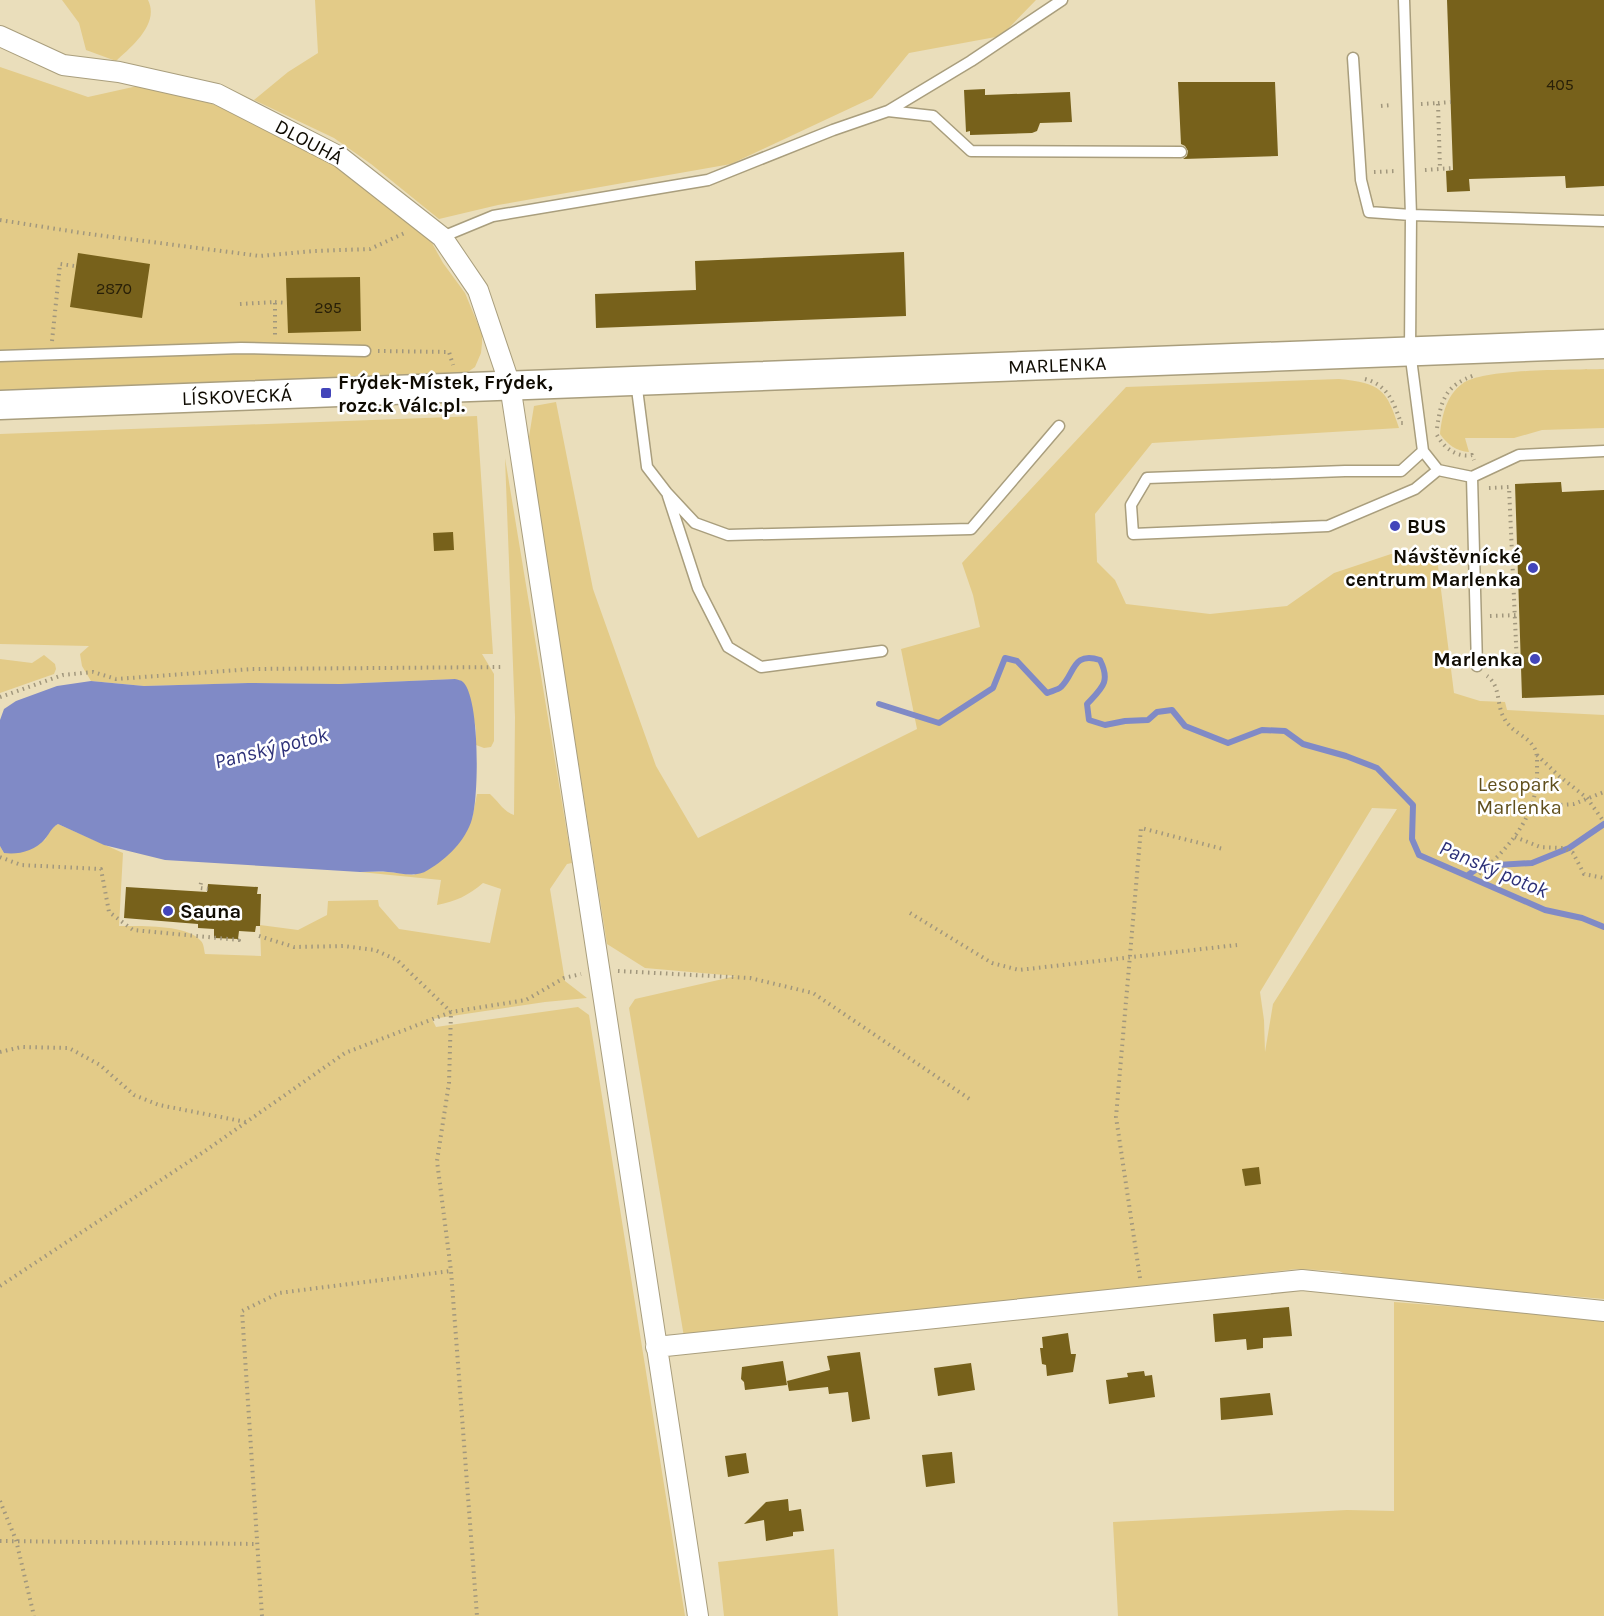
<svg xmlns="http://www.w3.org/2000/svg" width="1604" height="1616" viewBox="0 0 1604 1616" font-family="Karla,sans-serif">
	<rect width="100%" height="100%" fill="#eadebb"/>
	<path fill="#e3cb88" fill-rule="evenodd" d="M 62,0 L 148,0 C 160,24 131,47 116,61 L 86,50 L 79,23 Z
		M 315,0 L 1036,0 L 1001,36 L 909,53 L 872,98 L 731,164 L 498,205 L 439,219 L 371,164 L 334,138 L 254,100 L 288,72 L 318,53 Z
		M 0,67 L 88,97 L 151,83 L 261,121 L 341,167 L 409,221 L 432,243 L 443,263 L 465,293 L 482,334 L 482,343 L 481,353 L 475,367 L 462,376 L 0,394 Z
		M 1604,369 L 1604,428 L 1542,430 L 1514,438 L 1465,438 L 1469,452 C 1456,451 1448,445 1440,434 C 1442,416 1446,396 1462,384 C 1482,368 1575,370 1604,369 Z
		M 1339,379 C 1381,383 1387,390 1399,428 L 1152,443 L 1095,514 L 1097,562 L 1115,580 L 1126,604 L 1210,614 L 1287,606 L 1334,573 L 1391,554 L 1437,558 L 1454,693 L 1480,701 L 1505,702 L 1507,710 L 1604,715 L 1604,1299 L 1351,1277 L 1339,1271 L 1297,1269 L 684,1337 L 629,1008 L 635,999 L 736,976 L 645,968 L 607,944 L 528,443 L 534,406 L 556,402 L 593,589 L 656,766 L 698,838 L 917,729 L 901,649 L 980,627 L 973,595 L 962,563 L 1126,387 ZM 1372,808 L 1397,809 L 1273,1004 L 1265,1052 L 1264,1020 L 1260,992 Z
		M 477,416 L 493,654 L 482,654 L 494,674 L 494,741 L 491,747 L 484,748 L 476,745 L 476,729 L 468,692 L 455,679 L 340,684 L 248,683 L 144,686 L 91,681 L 82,666 L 80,654 L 89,646 L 0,644 L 0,434 Z
		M 505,458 L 572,863 L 567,864 L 550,889 L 565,981 L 587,998 L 545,1002 L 432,1019 L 436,1027 L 578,1007 L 589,1015 L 685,1616 L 0,1616 L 0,846 L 4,853 L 45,840 L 51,828 L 58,824 L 123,853 L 119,926 C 138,926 188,924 201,941 C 204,944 204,950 205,954 L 261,956 L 260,925 L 298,930 L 327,915 L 328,901 L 378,900 L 379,906 L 399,929 L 490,943 L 501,889 L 483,883 C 468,896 456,901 437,905 L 441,880 L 360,872 L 388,872 L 414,875 L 472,819 L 477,794 L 490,794 C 498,801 504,812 514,815 L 515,717 Z
		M 44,655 L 55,664 L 56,669 L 54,674 L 0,693 L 0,659 L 32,663 Z
		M 1394,1302 L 1604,1319 L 1604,1616 L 1118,1616 L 1113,1522 L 1347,1510 L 1394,1511 Z
		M 834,1549 L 838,1616 L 724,1616 L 718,1562 Z"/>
	<path fill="#808ac6" d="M 455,679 C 458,680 461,680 463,682 C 480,698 479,797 472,819 C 466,840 447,859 428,870 C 416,878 401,873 388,872 C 378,871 369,872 360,872 L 165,860 L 104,845 L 58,824 C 51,828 50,833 45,839 C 35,851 18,855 4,853 L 0,846 L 0,720 L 4,709 L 16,701 L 57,686 L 91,681 L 144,686 L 248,683 L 340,684 Z"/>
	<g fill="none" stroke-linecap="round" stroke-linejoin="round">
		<path stroke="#808ac6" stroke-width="6" d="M 879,704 L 939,723 L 993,688 L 1005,658 L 1017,661 L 1047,693 C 1051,691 1058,690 1061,687 C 1075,674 1072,651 1100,660 C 1111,682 1102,688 1087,704 L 1089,720 L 1105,725 L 1125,721 L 1148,720 L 1157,712 L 1172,710 L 1185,726 L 1228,743 L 1262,730 L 1285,731 L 1303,744 L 1346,756 L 1377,768 L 1413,805 L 1412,839 L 1419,855 L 1545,910 L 1582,918 L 1604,927
			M 1468,875 L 1481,866 L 1532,863 L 1569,848 L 1604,824"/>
	</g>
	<path fill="#77611b" d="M 1447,0 L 1604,0 L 1604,186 L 1566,188 L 1565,176 L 1469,179 L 1470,191 L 1447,192 L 1446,171 L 1453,170 Z
		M 1178,82 L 1275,82 L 1278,156 L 1183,159 L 1187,156 L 1188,151 L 1185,146 L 1181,144 Z
		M 985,89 L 985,95 L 1070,92 L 1072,122 L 1040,123 L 1037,131 L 1032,133 L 970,135 L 970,131 L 966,132 L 964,90 Z
		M 904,252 L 906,316 L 596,328 L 595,294 L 696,290 L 695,261 Z
		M 78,253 L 150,264 L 142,318 L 70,307 Z
		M 360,277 L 361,331 L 288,333 L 286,278 Z
		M 1561,482 L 1562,492 L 1604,490 L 1604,695 L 1522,698 L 1515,484 Z
		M 453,532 L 454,550 L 434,551 L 433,533 Z
		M 208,884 L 258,887 L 257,894 L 261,894 L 260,926 L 256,926 L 255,932 L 239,931 L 238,939 L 214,938 L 214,929 L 198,928 L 198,924 L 124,918 L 126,887 L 207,892 Z
		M 1259,1167 L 1261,1184 L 1245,1186 L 1242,1169 Z
		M 1289,1307 L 1292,1336 L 1263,1338 L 1263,1348 L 1247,1350 L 1246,1339 L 1215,1342 L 1213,1314 Z
		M 1068,1333 L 1071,1354 L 1076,1354 L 1073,1372 L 1047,1376 L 1046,1365 L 1042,1364 L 1040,1348 L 1043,1348 L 1042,1337 Z
		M 860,1352 L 870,1419 L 852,1422 L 848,1392 L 829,1394 L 828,1387 L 789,1391 L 787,1381 L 830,1370 L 827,1356 Z
		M 783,1361 L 787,1385 L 745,1390 L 744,1382 L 741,1379 L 742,1367 Z
		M 971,1363 L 975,1390 L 938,1396 L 934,1368 Z
		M 1144,1371 L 1145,1376 L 1152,1375 L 1155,1397 L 1109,1404 L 1106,1380 L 1128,1377 L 1127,1373 Z
		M 1270,1393 L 1273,1415 L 1221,1420 L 1220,1398 Z
		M 952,1452 L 955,1483 L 926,1487 L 922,1455 Z
		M 746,1453 L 749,1473 L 728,1477 L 725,1456 Z
		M 788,1499 L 789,1511 L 801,1509 L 804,1531 L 793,1532 L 793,1536 L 766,1541 L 764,1520 L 744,1524 L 766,1502 Z"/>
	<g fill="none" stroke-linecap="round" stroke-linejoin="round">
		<defs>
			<path id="service" d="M 1404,0 L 1411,215 L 1410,351 L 1423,451 L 1438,470 L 1472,477 L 1519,455 L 1604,451
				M 1353,58 L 1361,180 L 1369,212 L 1411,215 L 1604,221
				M 888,111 L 971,61 L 1062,0
				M 442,237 L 493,216 L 708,180 L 833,130 L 888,111 L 933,116 L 971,151 L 1181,152
				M 0,356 L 241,348 L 365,351
				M 636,381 L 647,467 L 667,493 L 695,523 L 728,535 L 971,529 L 1059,426
				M 1423,451 L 1401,471 L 1345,471 L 1147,478 L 1131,505 L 1133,534 L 1328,526 L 1415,489 L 1438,470
				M 1472,477 L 1477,666
				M 668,496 L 698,588 L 728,647 L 761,667 L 882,651"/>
			<path id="minor" d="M 0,36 L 63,65 L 119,72 L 217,94 L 340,157 L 442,237 L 478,290 L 510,385 L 698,1616
				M 656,1347 L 1302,1280 L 1604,1311"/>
			<g id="secondary">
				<path id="s1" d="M 0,405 L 1604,344"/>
			</g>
		</defs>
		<use href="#service" stroke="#a99e7d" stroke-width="13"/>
		<use href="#minor" stroke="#a99e7d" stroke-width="22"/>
		<use href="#secondary" stroke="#a99e7d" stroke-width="31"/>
		<path stroke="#a1977d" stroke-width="4" stroke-dasharray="1.5 4.5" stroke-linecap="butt" d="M 1438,103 L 1451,102
			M 1421,104 L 1438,103 L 1440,169
			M 1381,106 L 1392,105
			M 1425,170 L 1453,168
			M 1374,172 L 1396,171
			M 0,220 L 82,233 L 260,256 L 314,251 L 370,249 L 407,232
			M 275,302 L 287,303
			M 240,304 L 275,302 L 275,336
			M 52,341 L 60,264 L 75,266
			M 378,351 L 449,352 L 453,365
			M 1365,379 C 1388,385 1394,403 1401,423 L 1405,423
			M 1437,428 C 1441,399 1446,385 1475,375
			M 1437,435 C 1444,448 1457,458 1472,455 L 1474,460
			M 1489,488 L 1509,487 L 1517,665 L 1521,665
			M 1490,616 L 1519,615
			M 0,697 L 63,675 L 93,672 L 116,679 L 252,669 L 504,667
			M 1537,755 L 1559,776 L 1587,798 L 1604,822
			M 1531,807 L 1574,804 L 1604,792
			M 1515,837 L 1540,847 L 1564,848 L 1573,853 L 1584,874 L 1604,878
			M 0,857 L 21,865 L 101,869 L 109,912 L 133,930 L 239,940 L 239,935
			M 1479,874 C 1511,846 1539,813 1537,769 C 1537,762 1538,752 1533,746 C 1526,735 1512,733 1504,718 C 1496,704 1501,686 1487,676
			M 201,883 L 200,888 L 208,889
			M 910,913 L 992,963 L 1019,970 L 1237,945
			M 259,936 L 294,947 L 344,946 L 375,950 L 397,960 L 451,1012 L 526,1000 L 564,978 L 581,974
			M 618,971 L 750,978 L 813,993 L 971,1100
			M 0,1052 L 21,1047 L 69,1048 L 100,1065 L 134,1095 L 159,1105 L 246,1122
			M 1140,1278 L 1116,1117 L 1141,828 L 1223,849
			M 0,1286 L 205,1151 L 345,1053 L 451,1012 L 449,1083 L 437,1161 L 451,1271 L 477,1616
			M 0,1501 L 16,1540 L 34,1616
			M 0,1541 L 257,1544
			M 262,1616 L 242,1311 L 279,1293 L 451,1271"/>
		<use href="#service" stroke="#fff" stroke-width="10"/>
		<use href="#minor" stroke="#fff" stroke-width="20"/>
		<use href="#secondary" stroke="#fff" stroke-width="28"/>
	</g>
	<g fill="#4345ba" stroke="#fff" stroke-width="2">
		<rect x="320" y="387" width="12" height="12" rx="3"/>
		<circle cx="1395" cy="526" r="6"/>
		<circle cx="1533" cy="568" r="6"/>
		<circle cx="1535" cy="659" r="6"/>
		<circle cx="168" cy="911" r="6"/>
	</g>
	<g text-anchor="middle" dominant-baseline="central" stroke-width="5" stroke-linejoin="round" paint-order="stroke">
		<g font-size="16" fill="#292008">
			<text x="1560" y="84">405</text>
			<text x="114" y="288">2870</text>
			<text x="328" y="307">295</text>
		</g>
		<g font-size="20" fill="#0f0b02" stroke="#fff">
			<text transform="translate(309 142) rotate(28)">DLOUHÁ</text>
			<text stroke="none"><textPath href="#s1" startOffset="1058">MARLENKA</textPath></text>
			<text stroke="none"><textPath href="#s1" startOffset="237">LÍSKOVECKÁ</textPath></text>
		</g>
		<g font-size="20" font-weight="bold" fill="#0f0b02" stroke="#fff" text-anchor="start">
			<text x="338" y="382">Frýdek-Místek, Frýdek,<tspan x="338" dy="23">rozc.k Válc.pl.</tspan></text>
			<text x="1407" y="526">BUS</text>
			<text x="1521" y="556" text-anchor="end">Návštěvnícké<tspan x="1521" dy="23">centrum Marlenka</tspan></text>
			<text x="1523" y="659" text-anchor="end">Marlenka</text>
			<text x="180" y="911">Sauna</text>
		</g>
		<g font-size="20" fill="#604f1c" stroke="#fff">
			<text x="1519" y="784">Lesopark<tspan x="1519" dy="23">Marlenka</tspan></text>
		</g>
		<g font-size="21" font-style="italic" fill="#2c3078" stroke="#fff">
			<text transform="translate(271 748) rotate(-14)">Panský potok</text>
			<text transform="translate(1494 869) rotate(23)">Panský potok</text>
		</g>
	</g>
</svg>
